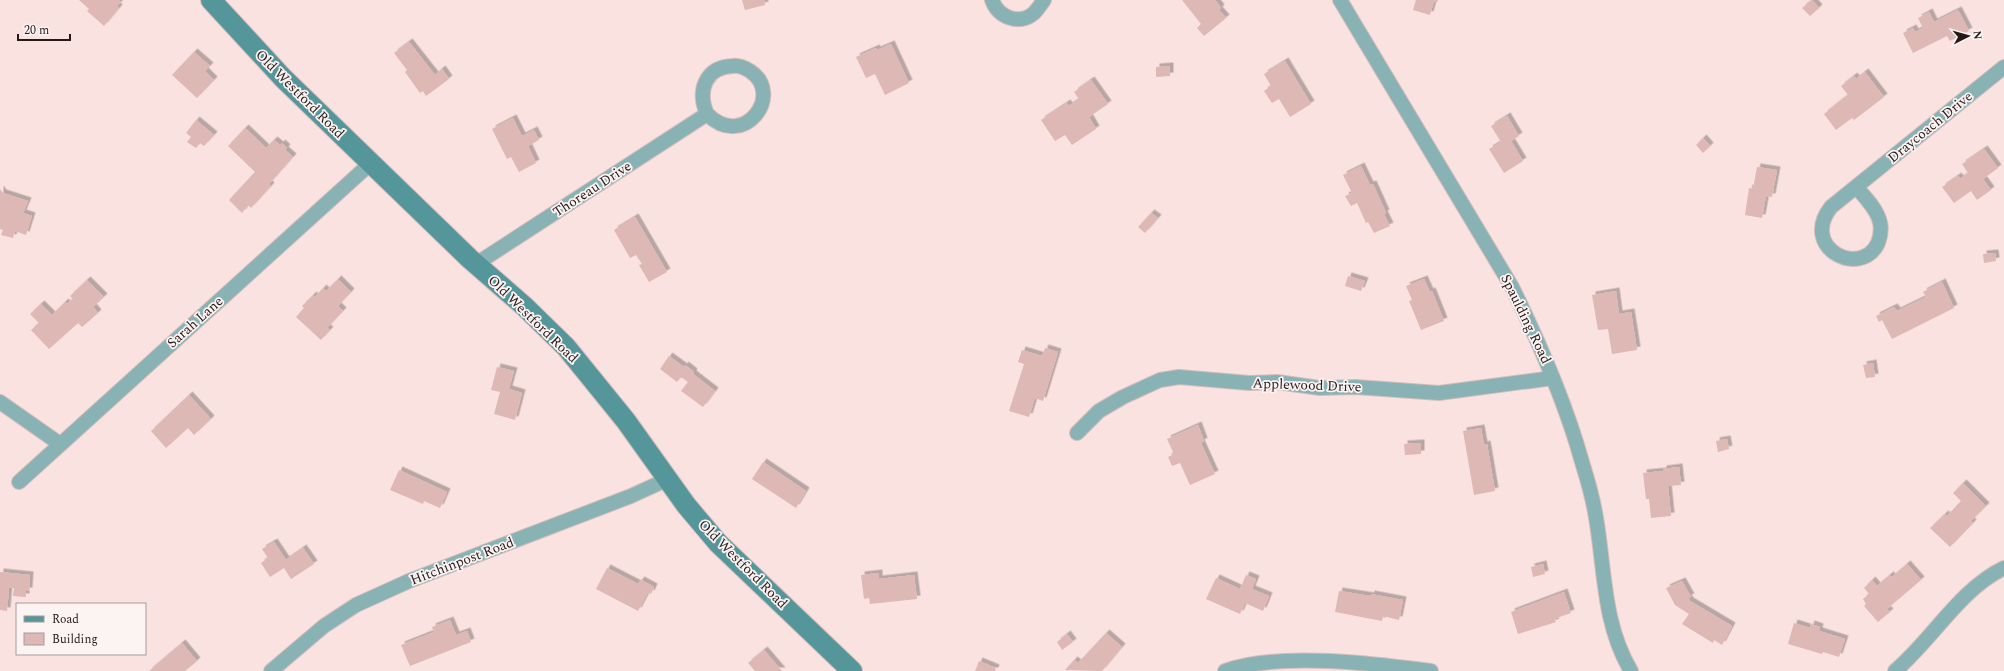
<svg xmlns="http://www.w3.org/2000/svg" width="2004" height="671" viewBox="0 0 2004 671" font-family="Spectral,serif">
	<defs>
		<filter id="shadow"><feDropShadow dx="3.5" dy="-3.5" stdDeviation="0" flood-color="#0004"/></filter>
	</defs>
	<rect width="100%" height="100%" fill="#fae2e0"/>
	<path fill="#deb8b4" filter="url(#shadow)" d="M 79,0 L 119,0 L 121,2 L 117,6 L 119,8 L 104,26 L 87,11 L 89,9 Z
		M 742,0 L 764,0 L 765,5 L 745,10 Z
		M 1182,0 L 1215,0 L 1221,8 L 1219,10 L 1226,18 L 1204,36 L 1197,28 L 1201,24 Z
		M 1416,0 L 1438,0 L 1437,2 L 1434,1 L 1430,15 L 1413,10 Z
		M 1812,0 L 1819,8 L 1810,16 L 1802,8 Z
		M 1958,10 L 1969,31 L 1950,41 L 1947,36 L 1913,53 L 1903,33 L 1913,28 L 1915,32 L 1923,28 L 1918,18 L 1929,12 L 1934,22 Z
		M 409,42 L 435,75 L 442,69 L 449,79 L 426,96 L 423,91 L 420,93 L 405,72 L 407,70 L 394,53 Z
		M 891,44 L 909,83 L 885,95 L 875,74 L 866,78 L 856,57 L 876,48 L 877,50 Z
		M 194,52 L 210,66 L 205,71 L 214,80 L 197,98 L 172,75 Z
		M 1285,61 L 1311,104 L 1290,117 L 1279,99 L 1272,103 L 1264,91 L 1271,86 L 1264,74 Z
		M 1170,66 L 1170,76 L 1156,77 L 1156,67 Z
		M 1865,72 L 1884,97 L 1854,120 L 1852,118 L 1836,130 L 1824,114 L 1848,95 L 1841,86 L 1854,76 L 1856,79 Z
		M 1091,80 L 1108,104 L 1089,117 L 1096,129 L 1072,145 L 1065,135 L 1055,141 L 1041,120 L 1067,103 L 1069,106 L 1079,99 L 1074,92 Z
		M 1507,116 L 1519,136 L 1511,141 L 1523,161 L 1504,173 L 1489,149 L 1501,142 L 1491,126 Z
		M 513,118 L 522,136 L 534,130 L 539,140 L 528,146 L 536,163 L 519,172 L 511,157 L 507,159 L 492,129 Z
		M 196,120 L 214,135 L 204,146 L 200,143 L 196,148 L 187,142 L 191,137 L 186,133 Z
		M 245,128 L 266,148 L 274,140 L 280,145 L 282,143 L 287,148 L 285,150 L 293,157 L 269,184 L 271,186 L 251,208 L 248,205 L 242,213 L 229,200 L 255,172 L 228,146 Z
		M 1703,138 L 1710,146 L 1703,153 L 1696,145 Z
		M 1984,149 L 1998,168 L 1983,179 L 1991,190 L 1977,200 L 1971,191 L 1954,203 L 1942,187 L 1958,176 L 1960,179 L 1968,173 L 1962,164 Z
		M 1361,166 L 1370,185 L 1373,184 L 1386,213 L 1384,214 L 1390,226 L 1374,233 L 1368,222 L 1366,223 L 1357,203 L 1351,206 L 1345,196 L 1352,193 L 1343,175 Z
		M 1757,167 L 1777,170 L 1772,197 L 1766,196 L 1762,218 L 1745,215 L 1749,188 L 1753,189 Z
		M 0,189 L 3,193 L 28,201 L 23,213 L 32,216 L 26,235 L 15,231 L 13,238 L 1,235 L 3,230 L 0,229 Z
		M 1151,213 L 1158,218 L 1145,233 L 1138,227 Z
		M 635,217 L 667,272 L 649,282 L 639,265 L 642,264 L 636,255 L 630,258 L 614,230 Z
		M 1995,253 L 1996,261 L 1984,263 L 1983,254 Z
		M 1348,276 L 1365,281 L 1361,291 L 1345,286 Z
		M 338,279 L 351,292 L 338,306 L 343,311 L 327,328 L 330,330 L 321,340 L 296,317 L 304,308 L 302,306 L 313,295 L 315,297 L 323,288 L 326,291 Z
		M 1424,279 L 1430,292 L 1432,291 L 1444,321 L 1421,330 L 1409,301 L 1412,300 L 1406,286 Z
		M 87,280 L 104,297 L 93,307 L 98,313 L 82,327 L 78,323 L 49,349 L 31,330 L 39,323 L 30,314 L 41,304 L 52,315 L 65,302 L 67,304 L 73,299 L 70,296 Z
		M 1942,282 L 1954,308 L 1892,339 L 1882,320 L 1879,322 L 1876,316 L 1894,307 L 1897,311 L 1926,297 L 1923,292 Z
		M 1616,291 L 1619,314 L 1631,312 L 1637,350 L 1612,354 L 1608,329 L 1598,330 L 1592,295 Z
		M 1045,348 L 1058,352 L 1043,401 L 1035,398 L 1029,417 L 1009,411 L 1024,364 L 1018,362 L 1022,350 L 1042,356 Z
		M 669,356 L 684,367 L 685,365 L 694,372 L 693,374 L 715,391 L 703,407 L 681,391 L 688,382 L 681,377 L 677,382 L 660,369 Z
		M 1873,363 L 1875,377 L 1866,378 L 1863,365 Z
		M 497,367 L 514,371 L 509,389 L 522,393 L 515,420 L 494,414 L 500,392 L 491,390 Z
		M 189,395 L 211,419 L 194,435 L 188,428 L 166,448 L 151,431 Z
		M 1198,425 L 1204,441 L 1201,443 L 1215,474 L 1190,485 L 1180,463 L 1172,466 L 1168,457 L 1174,454 L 1167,439 Z
		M 1481,428 L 1484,445 L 1487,444 L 1495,491 L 1474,495 L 1463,431 Z
		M 1727,439 L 1729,449 L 1718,452 L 1716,441 Z
		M 1421,443 L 1421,454 L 1405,455 L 1404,444 Z
		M 763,462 L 806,491 L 796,508 L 752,479 Z
		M 1679,467 L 1681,485 L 1668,486 L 1671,516 L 1651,518 L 1649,499 L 1646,499 L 1643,473 L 1663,471 L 1663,469 Z
		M 399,470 L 447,492 L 440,508 L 424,501 L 423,504 L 390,490 Z
		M 1963,483 L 1986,506 L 1971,521 L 1973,523 L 1950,547 L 1930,528 L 1945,514 L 1947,516 L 1961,501 L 1953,493 Z
		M 274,542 L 286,560 L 303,548 L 314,564 L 291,579 L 284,568 L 270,577 L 261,563 L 268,558 L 262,549 Z
		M 1543,564 L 1545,574 L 1533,577 L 1531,567 Z
		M 1907,564 L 1921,580 L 1887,609 L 1890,612 L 1878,622 L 1864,606 L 1866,604 L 1863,599 L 1869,594 L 1864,588 L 1872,580 L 1877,586 L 1890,575 L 1892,577 Z
		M 607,568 L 638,584 L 641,580 L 654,587 L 651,594 L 648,592 L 638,611 L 596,589 Z
		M 0,572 L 30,575 L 29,591 L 26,591 L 26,597 L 13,596 L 14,588 L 9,588 L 7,611 L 0,610 Z
		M 879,573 L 879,579 L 914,575 L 917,599 L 870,604 L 869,598 L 864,599 L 861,575 Z
		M 1246,575 L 1256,579 L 1252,589 L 1269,596 L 1263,611 L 1245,603 L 1240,614 L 1206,599 L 1216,578 L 1240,589 Z
		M 1682,581 L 1691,597 L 1688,598 L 1690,601 L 1732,626 L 1722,645 L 1714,640 L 1713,643 L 1682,624 L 1689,614 L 1675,605 L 1666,588 Z
		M 1339,591 L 1371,596 L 1371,594 L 1403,600 L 1399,620 L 1383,616 L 1382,621 L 1335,612 Z
		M 1564,592 L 1571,613 L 1554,619 L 1556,622 L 1518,634 L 1511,612 Z
		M 450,620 L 456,635 L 467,631 L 471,642 L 410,666 L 401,645 L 434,632 L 432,627 Z
		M 1794,623 L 1810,628 L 1811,624 L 1820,627 L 1819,631 L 1845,639 L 1839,657 L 1823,652 L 1822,654 L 1788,644 Z
		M 1106,633 L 1122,647 L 1102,671 L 1065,670 L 1074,660 L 1078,663 Z
		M 1067,634 L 1073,642 L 1062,650 L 1057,642 Z
		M 182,643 L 197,661 L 185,671 L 149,671 Z
		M 764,650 L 782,671 L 755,671 L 748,663 Z
		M 979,661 L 996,668 L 995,671 L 975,671 Z"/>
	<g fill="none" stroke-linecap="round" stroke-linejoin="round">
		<defs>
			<path id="minor" d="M 992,0 C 998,17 1019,26 1034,13 C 1038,9 1041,4 1044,0
				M 1340,0 L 1512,287 C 1540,344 1565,401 1582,462 C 1587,478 1592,495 1595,512 C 1605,565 1602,623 1631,671
				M 1856,187 C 1864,196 1875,207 1879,219 C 1882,227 1881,235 1878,243 C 1861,279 1799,248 1831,207 L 2004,67
				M 476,264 L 707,114 C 744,151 785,94 750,71 C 745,68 739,65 733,66 C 705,67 697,91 707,114
				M 0,402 L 60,444
				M 1077,433 L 1099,411 L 1123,397 L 1160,380 L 1179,377 L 1249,383 L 1277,382 L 1320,388 L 1356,387 L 1439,393 L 1553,378
				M 19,482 L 371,163
				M 271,671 L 324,626 L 356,605 L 409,581 L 631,496 L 668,479
				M 1225,671 C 1244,664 1265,662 1285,661 C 1335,659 1382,665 1431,671
				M 1895,671 C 1932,640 1960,589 2004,568"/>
			<path id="secondary" d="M 211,0 L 283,78 L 470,259 L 524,306 L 566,347 L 626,421 L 686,505 L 718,543 L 852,671"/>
		</defs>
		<use href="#minor" stroke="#d4bebc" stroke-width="16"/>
		<use href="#secondary" stroke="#d4bebc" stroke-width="22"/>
		<use href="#minor" stroke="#88b2b4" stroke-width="14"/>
		<use href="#secondary" stroke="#54969a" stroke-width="20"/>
	</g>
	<g text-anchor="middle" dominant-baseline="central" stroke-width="3.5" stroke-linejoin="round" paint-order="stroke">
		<g font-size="14" fill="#261817" stroke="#fcf3f3">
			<text transform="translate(300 94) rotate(45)">Old Westford Road</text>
			<text transform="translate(1930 127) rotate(-39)">Draycoach Drive</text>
			<text transform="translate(592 189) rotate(-33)">Thoreau Drive</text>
			<text transform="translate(533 319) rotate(44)">Old Westford Road</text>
			<text transform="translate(1526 319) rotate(64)">Spaulding Road</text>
			<text transform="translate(195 322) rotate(-42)">Sarah Lane</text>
			<text transform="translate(1307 385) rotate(2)">Applewood Drive</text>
			<text transform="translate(462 561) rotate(-21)">Hitchinpost Road</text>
			<text transform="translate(743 564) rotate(45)">Old Westford Road</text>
		</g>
	</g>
	<rect x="16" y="603" width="130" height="52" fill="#fcf3f3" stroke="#a69b9b"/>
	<rect x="24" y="616" width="20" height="6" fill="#54969a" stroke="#a69b9b"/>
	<text x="52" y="623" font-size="12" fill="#261817">Road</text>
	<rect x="24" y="633" width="20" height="12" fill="#deb8b4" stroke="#a69b9b"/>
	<text x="52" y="643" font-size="12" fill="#261817">Building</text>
	<g transform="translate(1968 36) rotate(84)" stroke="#fcf3f3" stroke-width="3" paint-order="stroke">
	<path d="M0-3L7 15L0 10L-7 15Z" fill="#261817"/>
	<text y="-6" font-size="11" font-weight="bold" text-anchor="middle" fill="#261817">N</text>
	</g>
	<path d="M18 34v6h52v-6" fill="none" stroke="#261817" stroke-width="2"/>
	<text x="24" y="34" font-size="12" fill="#261817" stroke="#fcf3f3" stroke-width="3" paint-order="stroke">20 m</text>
</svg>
